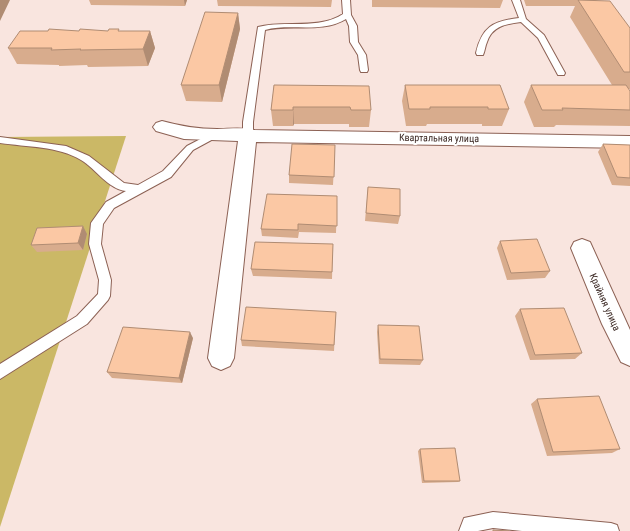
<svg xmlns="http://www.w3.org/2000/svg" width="630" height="531" viewBox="0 0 630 531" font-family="'Roboto Condensed',sans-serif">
	<rect width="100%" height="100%" fill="#f9e5df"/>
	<path fill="#cbb866" d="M 126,136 L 0,527 L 0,137 Z"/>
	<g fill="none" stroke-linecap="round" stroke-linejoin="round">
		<defs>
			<path id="lane" d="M 342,0 L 350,0 L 351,15 L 357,26 L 358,42 L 366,55 L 368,70 L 367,72 L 361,72 L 360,70 L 358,55 L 350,42 L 349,26 L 346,19 C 322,34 290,23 265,30 L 253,122 L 253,134 L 248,137 L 245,136 L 243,134 L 243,122 L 258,27 C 285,20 319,30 343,14 Z
				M 512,0 L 520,0 L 526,19 L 544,35 L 565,73 L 564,75 L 558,75 L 538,38 L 521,22 C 506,24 492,26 487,42 C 485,46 485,51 483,55 L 477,55 L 476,53 C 482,27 493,21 519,18 Z
				M 214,132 L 219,135 L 217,137 L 193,150 L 171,177 L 114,208 L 103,224 L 101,244 L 111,280 L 110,296 L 108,300 L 87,324 L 0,379 L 0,364 L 77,316 L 98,294 L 99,280 L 89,244 L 91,223 L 106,202 L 126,191 C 108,189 96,169 81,160 C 58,146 27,147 0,143 L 0,137 L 66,146 L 89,156 L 124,183 L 138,185 L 163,171 L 187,146 Z
				M 493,512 L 611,523 L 617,525 L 619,531 L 522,531 L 493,528 L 478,531 L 459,531 L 464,518 Z"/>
			<path id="street" d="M 162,121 C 180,126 198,129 217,129 C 228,129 244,127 254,130 L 630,136 L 630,148 L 256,142 L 234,358 L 230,366 L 221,370 L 212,366 L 208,358 L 238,141 L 184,139 L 156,131 L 153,127 L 156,123 Z
				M 582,239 L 590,242 L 630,330 L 630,366 L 621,362 L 602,324 L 571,248 L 574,242 Z"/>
		</defs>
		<use href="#lane" stroke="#8c6154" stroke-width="2"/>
		<use href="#street" stroke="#8c6154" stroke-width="2"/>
		<use href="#lane" fill="#fff" fill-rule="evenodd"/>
		<use href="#street" fill="#fff" fill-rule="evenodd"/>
	</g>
	<path fill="#d8ac8d" d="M 89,0 L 187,0 L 185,6 L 91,5 Z
		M 217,0 L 332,0 L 331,7 L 218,6 Z
		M 372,0 L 503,0 L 500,8 L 372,7 Z
		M 524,0 L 596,0 L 630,28 L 630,89 L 628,89 L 630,91 L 630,126 L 556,125 L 554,127 L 534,127 L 524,102 L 531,85 L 612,85 L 570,17 L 575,6 L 526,6 Z
		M 238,13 L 240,29 L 222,102 L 186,101 L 181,85 Z
		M 79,31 L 150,31 L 155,48 L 148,66 L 88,67 L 87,65 L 59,66 L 59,65 L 17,64 L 8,48 Z
		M 274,85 L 371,110 L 369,127 L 349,127 L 349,124 L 294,124 L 293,126 L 273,126 L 271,110 Z
		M 405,85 L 509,109 L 502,126 L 482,126 L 482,124 L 427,124 L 426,126 L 406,126 L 402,101 Z
		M 603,144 L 630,145 L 630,186 L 612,185 L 598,152 Z
		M 335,145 L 333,185 L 289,183 L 289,175 Z
		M 368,187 L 400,216 L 398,224 L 365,221 Z
		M 337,196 L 336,233 L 299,232 L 298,238 L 262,236 L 261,229 Z
		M 87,234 L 83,250 L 37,252 L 31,245 Z
		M 500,241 L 550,271 L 545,278 L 507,280 L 497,248 Z
		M 333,244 L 332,279 L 253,276 L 251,269 Z
		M 520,309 L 582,353 L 575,359 L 530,360 L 515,316 Z
		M 336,312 L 334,351 L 242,346 L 241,340 Z
		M 378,325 L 423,360 L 420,365 L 379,364 L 377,332 Z
		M 193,338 L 182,383 L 112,378 L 107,372 Z
		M 537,399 L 620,449 L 612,453 L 547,456 L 531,404 Z
		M 420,449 L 460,481 L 458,482 L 422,483 L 418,451 Z"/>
	<path fill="#b08c73" d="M 0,0 L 10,0 L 0,21 Z
		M 184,0 L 187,0 L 185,6 Z
		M 238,13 L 240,29 L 222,102 L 219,85 Z
		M 150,31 L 155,48 L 148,66 L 143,49 Z
		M 293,107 L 294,124 L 293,126 Z
		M 83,226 L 87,234 L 83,250 L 78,243 Z
		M 190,332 L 193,338 L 182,383 L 179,378 Z"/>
	<path fill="#fbc8a4" stroke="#b08c73" d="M 578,0 L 610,1 L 630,28 L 630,72 L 624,72 Z
		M 205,12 L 238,13 L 219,85 L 181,85 Z
		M 49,29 L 79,31 L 80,29 L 108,31 L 109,29 L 119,29 L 118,31 L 150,31 L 143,49 L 80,50 L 81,49 L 51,50 L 52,48 L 8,48 L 20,31 L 48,31 Z
		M 274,85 L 369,86 L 371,110 L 351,110 L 350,107 L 293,107 L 293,110 L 271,110 Z
		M 405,85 L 500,85 L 509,109 L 488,109 L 488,107 L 430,107 L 430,109 L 409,109 Z
		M 531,85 L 626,85 L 630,91 L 630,110 L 562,108 L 563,110 L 542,110 Z
		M 292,144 L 335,145 L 334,177 L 289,175 Z
		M 603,144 L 630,145 L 630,178 L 617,177 Z
		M 368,187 L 400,189 L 400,216 L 366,213 Z
		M 267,194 L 337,196 L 337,226 L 298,224 L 298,230 L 261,229 Z
		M 83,226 L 78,243 L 31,245 L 37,228 Z
		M 537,239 L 550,271 L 511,273 L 500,241 Z
		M 255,242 L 333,244 L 332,272 L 251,269 Z
		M 246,307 L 336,312 L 334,345 L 241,340 Z
		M 564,308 L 582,353 L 535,355 L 520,309 Z
		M 378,325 L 419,326 L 423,360 L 380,359 Z
		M 123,327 L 190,332 L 179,378 L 107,372 Z
		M 599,396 L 620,449 L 553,452 L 537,399 Z
		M 455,448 L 460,481 L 424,481 L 420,449 Z
		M 493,530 L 509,531 L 493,531 Z"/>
	<g text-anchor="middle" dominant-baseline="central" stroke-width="4" stroke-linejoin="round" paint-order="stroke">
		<g font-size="10" fill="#3a2722" stroke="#fff">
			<text transform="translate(439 138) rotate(1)">Квартальная улица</text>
			<text transform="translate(605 302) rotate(66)">Крайняя улица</text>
		</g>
	</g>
</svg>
